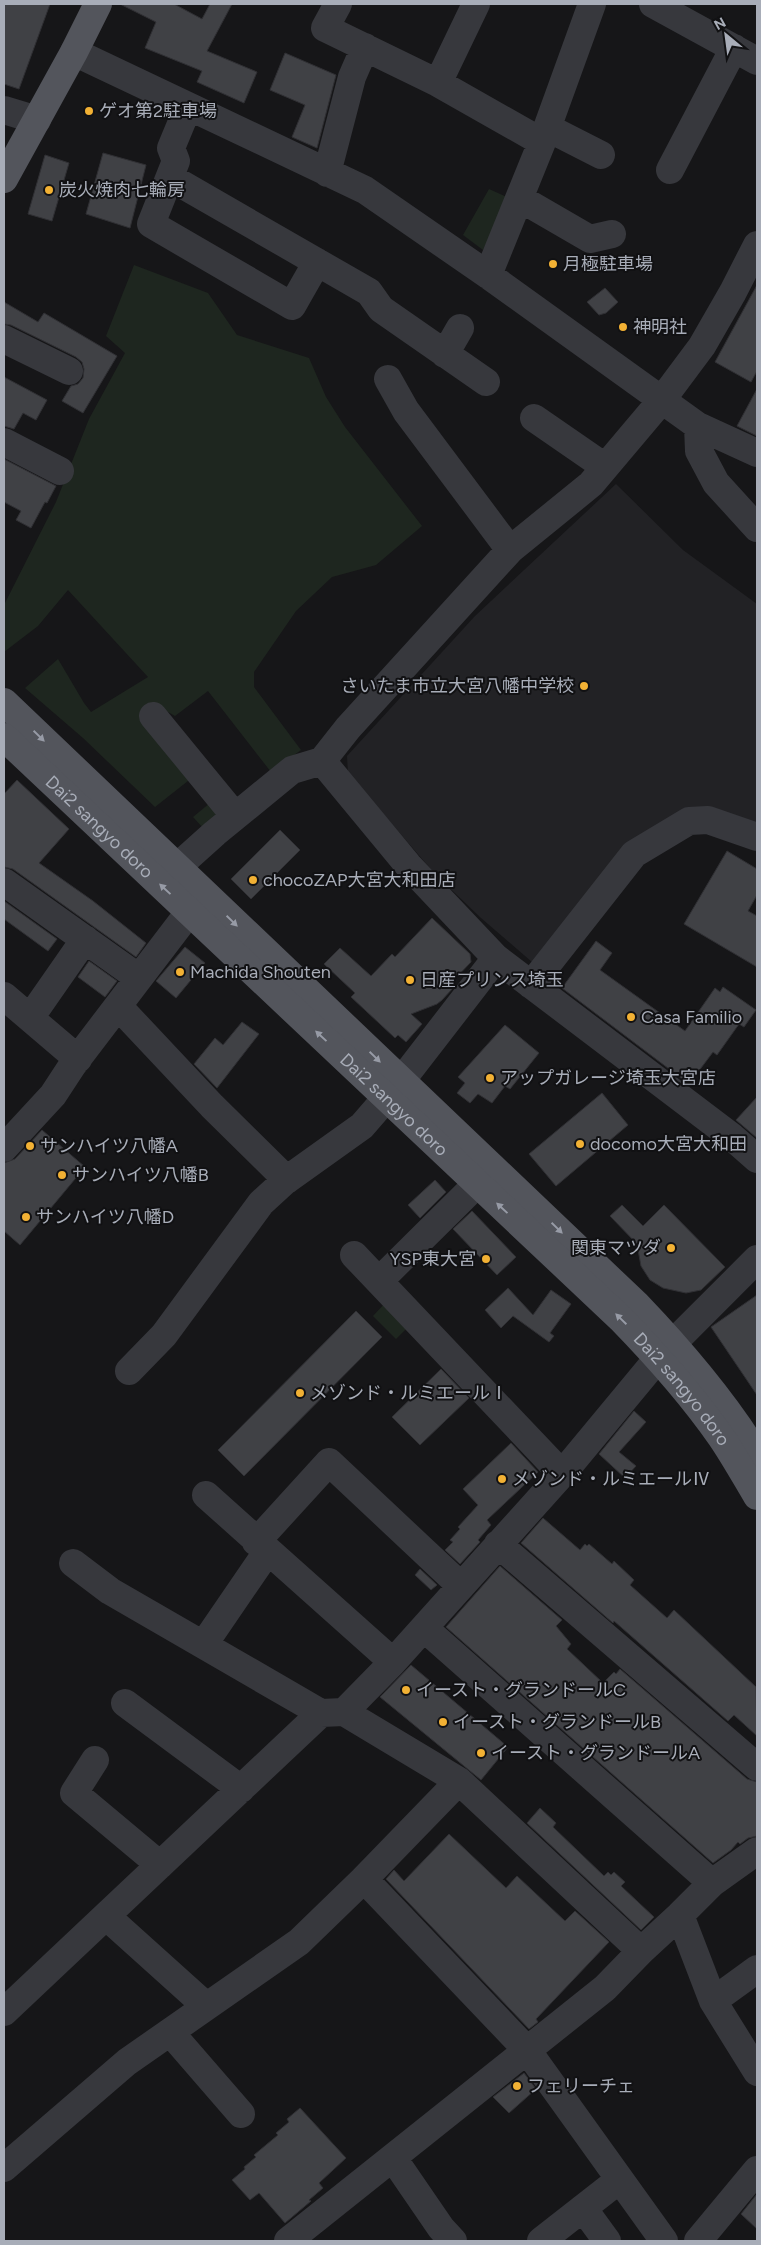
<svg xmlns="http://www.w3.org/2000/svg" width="761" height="2245" viewBox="0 0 761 2245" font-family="Figtree,'Noto Sans JP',sans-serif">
	<rect width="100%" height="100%" fill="#161618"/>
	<path fill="#222225" d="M 616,484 L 683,550 L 757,604 L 757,826 L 685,811 L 532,962 L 481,918 L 435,874 L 348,773 L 347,756 L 475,616 Z"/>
	<path fill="#1e261f" d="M 489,189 L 509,198 L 483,250 L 463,235 Z
		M 134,265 L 208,293 L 237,335 L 309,358 L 326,397 L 345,427 L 422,526 L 376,565 L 332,577 L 296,611 L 254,672 L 254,687 L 301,750 L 271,772 L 208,691 L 175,716 L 154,704 L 193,777 L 155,807 L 83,738 L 25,688 L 58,659 L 84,703 L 91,712 L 148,677 L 68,590 L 38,626 L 4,652 L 4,605 L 56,502 L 89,419 L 125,353 L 106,336 Z
		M 216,798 L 225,809 L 203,828 L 193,817 Z
		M 387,1301 L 411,1324 L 396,1339 L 373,1316 Z"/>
	<path fill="#404145" stroke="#303034" d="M 4,4 L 50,4 L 19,89 L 4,84 Z
		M 120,4 L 174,4 L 202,19 L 210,4 L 232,4 L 207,51 L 257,72 L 244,103 L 197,82 L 202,71 L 145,48 L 156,22 Z
		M 285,53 L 336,75 L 317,148 L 292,137 L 305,105 L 270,90 Z
		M 103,153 L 146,165 L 130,228 L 86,214 Z
		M 45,155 L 69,163 L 52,221 L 28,214 Z
		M 757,285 L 757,371 L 751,382 L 715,362 Z
		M 605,288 L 618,302 L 606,313 L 599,315 L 587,302 Z
		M 4,302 L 38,322 L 44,313 L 117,356 L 83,413 L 62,401 L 71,386 L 78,384 L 83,378 L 84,369 L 82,362 L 76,357 L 11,325 L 4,324 Z
		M 4,377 L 47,400 L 36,420 L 23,413 L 14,429 L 4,426 Z
		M 757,389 L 757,436 L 737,426 Z
		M 4,459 L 56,486 L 47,503 L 45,502 L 31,528 L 16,520 L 21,511 L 4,502 Z
		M 17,780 L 69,829 L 39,863 L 93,901 L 146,943 L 136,957 L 13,869 L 4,867 L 4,794 Z
		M 280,830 L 300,850 L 251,899 L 231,879 Z
		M 727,851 L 757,869 L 757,895 L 748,911 L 757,916 L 757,967 L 684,924 Z
		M 4,901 L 57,939 L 48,951 L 4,919 Z
		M 432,918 L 470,954 L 471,962 L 450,984 L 453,988 L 442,1000 L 437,1004 L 411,1014 L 422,1024 L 406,1042 L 398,1035 L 395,1038 L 351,997 L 355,993 L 324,964 L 340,948 L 371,976 L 392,954 L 395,957 Z
		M 596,941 L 612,953 L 600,970 L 685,1031 L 715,988 L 720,992 L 723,987 L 756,1010 L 744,1027 L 739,1024 L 717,1055 L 713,1052 L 689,1084 L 562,988 Z
		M 185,947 L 205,963 L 176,998 L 156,981 Z
		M 89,961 L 117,981 L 105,997 L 78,977 Z
		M 242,1022 L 259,1034 L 217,1088 L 194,1064 L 215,1038 L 223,1045 Z
		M 505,1025 L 539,1053 L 510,1089 L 505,1086 L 492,1103 L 478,1094 L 470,1103 L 457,1093 L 465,1083 L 458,1077 Z
		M 602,1093 L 628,1125 L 556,1186 L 529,1154 Z
		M 757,1097 L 757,1138 L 736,1120 Z
		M 42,1130 L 85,1167 L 20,1245 L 4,1231 L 4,1163 L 15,1159 Z
		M 435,1180 L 446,1192 L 420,1218 L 408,1205 Z
		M 622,1205 L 643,1226 L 664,1205 L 725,1267 L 701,1290 L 686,1293 L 663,1288 L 650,1280 L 641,1266 L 637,1244 L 610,1216 Z
		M 472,1211 L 516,1257 L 497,1275 L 453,1229 Z
		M 508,1288 L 533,1315 L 551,1290 L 571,1304 L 550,1333 L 554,1336 L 549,1342 L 513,1316 L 501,1328 L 485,1310 Z
		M 757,1295 L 757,1395 L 711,1327 Z
		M 356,1311 L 382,1337 L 244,1476 L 218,1450 Z
		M 441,1369 L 469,1398 L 420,1445 L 392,1417 Z
		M 634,1411 L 646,1422 L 619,1452 L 636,1466 L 625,1478 L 599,1454 Z
		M 511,1443 L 538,1472 L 487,1520 L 491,1525 L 478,1540 L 480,1542 L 460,1564 L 445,1550 L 453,1542 L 450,1540 L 460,1529 L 458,1527 L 478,1505 L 463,1489 Z
		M 543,1518 L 580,1550 L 585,1544 L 587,1546 L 589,1544 L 612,1564 L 614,1561 L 634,1580 L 630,1585 L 667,1618 L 674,1610 L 756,1687 L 757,1736 L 734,1715 L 728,1721 L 614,1621 L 613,1623 L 521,1543 Z
		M 500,1566 L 562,1620 L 556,1626 L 571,1644 L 567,1649 L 603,1683 L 614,1672 L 616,1674 L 620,1669 L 747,1779 L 757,1782 L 757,1836 L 748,1838 L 740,1844 L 738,1842 L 731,1850 L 713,1863 L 446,1627 Z
		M 420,1569 L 437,1585 L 431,1590 L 415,1575 Z
		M 411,1665 L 508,1747 L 481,1780 L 380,1697 Z
		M 540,1808 L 556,1823 L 553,1827 L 604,1876 L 608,1872 L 611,1875 L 614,1872 L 625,1882 L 621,1886 L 654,1917 L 641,1930 L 527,1823 Z
		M 449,1834 L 506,1888 L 517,1876 L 565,1921 L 575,1911 L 609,1942 L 536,2019 L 538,2022 L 529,2029 L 386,1879 L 394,1870 L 404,1881 Z
		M 524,2073 L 536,2089 L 509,2113 L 493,2097 Z
		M 300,2108 L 346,2158 L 319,2183 L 323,2188 L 309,2200 L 311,2201 L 285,2223 L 259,2193 L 250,2200 L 232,2180 L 245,2169 L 244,2167 L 256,2157 L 254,2155 L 278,2135 L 276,2133 L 289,2122 L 287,2119 Z
		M 757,2194 L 757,2229 L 741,2214 Z"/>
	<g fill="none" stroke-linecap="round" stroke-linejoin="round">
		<path stroke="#37383d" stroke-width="28" d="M 338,4 L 325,28 L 438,83 L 542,142
			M 653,4 L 757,61
			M 74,52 L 365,190 L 488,275 L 698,426 L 757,453
			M 438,83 L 476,4
			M 188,107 L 171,148 L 176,161 L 151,224 L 292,306 L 317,262
			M 4,110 L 37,120
			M 548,128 L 601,155
			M 670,170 L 734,48
			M 327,173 L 352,77 L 365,47
			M 171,178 L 369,292 L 381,309 L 486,382
			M 521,199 L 590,239 L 612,234
			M 488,275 L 542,142 L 592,4
			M 4,339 L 69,371
			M 445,354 L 460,328
			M 388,379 L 406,411 L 510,550
			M 534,418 L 605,467
			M 698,426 L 699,451 L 716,483 L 757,528
			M 4,442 L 60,471
			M 153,716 L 235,816
			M 322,761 L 408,865 L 496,958 L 732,1137 L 757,1159
			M 176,868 L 215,833 L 292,770 L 322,761 L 348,728 L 510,550 L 591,484 L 661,401 L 702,346 L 733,292 L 757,245
			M 4,882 L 139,978
			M 531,985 L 634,854 L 689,821 L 708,820 L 757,837
			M 4,996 L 78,1059
			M 118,1006 L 212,1106 L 287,1180
			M 30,1018 L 85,939
			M 4,1148 L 53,1095 L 72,1066 L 203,894
			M 354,1255 L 562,1474
			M 379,1281 L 493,1168
			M 129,1371 L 164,1335 L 261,1203 L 285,1181 L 362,1126 L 401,1081 L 496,958
			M 206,1495 L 393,1662
			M 256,1542 L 329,1462 L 461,1586
			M 498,1544 L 757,1767
			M 73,1563 L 110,1591 L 321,1713
			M 424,1628 L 712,1883
			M 204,1644 L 267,1552
			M 125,1703 L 241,1789
			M 344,1712 L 459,1781 L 641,1951
			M 95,1760 L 74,1793 L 160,1865
			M 364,1879 L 527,2050 L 664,2241
			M 680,1915 L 712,1883 L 757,1851
			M 106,1916 L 206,2006
			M 713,2001 L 757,1969
			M 4,2012 L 321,1713 L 344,1712 L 393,1662 L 562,1474 L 659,1357 L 757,1259
			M 170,2032 L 241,2114
			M 393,2158 L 441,2228 L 453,2241
			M 4,2168 L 127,2062 L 299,1942 L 364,1879 L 459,1781
			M 583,2208 L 607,2241
			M 288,2241 L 605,1988 L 641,1951 L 680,1915 L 713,2001 L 757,2072
			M 541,2241 L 619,2180
			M 698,2241 L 757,2170"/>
		<g stroke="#53555c" stroke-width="28">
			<path d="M 4,179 L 74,52 L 98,4"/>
			<path d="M 4,702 L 637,1305 C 682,1352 723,1400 757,1455"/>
			<path id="s1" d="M 4,737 L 621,1319 C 657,1356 691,1394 721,1437 C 734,1456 745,1476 757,1496"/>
		</g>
	</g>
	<defs><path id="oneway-solid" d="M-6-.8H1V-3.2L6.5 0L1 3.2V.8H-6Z" transform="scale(1.25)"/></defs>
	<g fill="#979ba6">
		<use href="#oneway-solid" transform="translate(39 736) rotate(44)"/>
		<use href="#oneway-solid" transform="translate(165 889) rotate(-137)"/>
		<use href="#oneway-solid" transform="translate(232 921) rotate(44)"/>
		<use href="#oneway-solid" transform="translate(321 1036) rotate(-137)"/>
		<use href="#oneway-solid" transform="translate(375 1057) rotate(44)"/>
		<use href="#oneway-solid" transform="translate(502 1208) rotate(-137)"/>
		<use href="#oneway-solid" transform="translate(557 1228) rotate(44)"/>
		<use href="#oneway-solid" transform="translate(621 1319) rotate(-136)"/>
	</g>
	<g fill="#f2b134" stroke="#111113" stroke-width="2">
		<circle cx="89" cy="111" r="5"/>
		<circle cx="49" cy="190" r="5"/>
		<circle cx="553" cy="264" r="5"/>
		<circle cx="623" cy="327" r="5"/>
		<circle cx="584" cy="686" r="5"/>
		<circle cx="253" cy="880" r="5"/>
		<circle cx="180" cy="972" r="5"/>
		<circle cx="410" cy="980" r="5"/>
		<circle cx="631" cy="1017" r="5"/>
		<circle cx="490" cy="1078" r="5"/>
		<circle cx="580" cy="1144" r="5"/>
		<circle cx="30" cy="1146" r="5"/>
		<circle cx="62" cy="1175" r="5"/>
		<circle cx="26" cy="1217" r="5"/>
		<circle cx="671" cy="1248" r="5"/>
		<circle cx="486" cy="1259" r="5"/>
		<circle cx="300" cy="1393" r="5"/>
		<circle cx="502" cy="1479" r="5"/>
		<circle cx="406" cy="1690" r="5"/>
		<circle cx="443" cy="1722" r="5"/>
		<circle cx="481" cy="1753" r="5"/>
		<circle cx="517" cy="2086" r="5"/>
	</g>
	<g text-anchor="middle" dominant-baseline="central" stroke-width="4" stroke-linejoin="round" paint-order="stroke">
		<g font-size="18" fill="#a8adb8" stroke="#111113" text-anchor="start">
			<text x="99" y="111">ゲオ第2駐車場</text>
			<text x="59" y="190">炭火焼肉七輪房</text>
			<text x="563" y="264">月極駐車場</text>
			<text x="633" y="327">神明社</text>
			<text x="574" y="686" text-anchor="end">さいたま市立大宮八幡中学校</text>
			<text x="263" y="880">chocoZAP大宮大和田店</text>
			<text x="190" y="972">Machida Shouten</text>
			<text x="420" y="980">日産プリンス埼玉</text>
			<text x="641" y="1017">Casa Familio</text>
			<text x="500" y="1078">アップガレージ埼玉大宮店</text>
			<text x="590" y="1144">docomo大宮大和田</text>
			<text x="40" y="1146">サンハイツ八幡A</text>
			<text x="72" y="1175">サンハイツ八幡B</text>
			<text x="36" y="1217">サンハイツ八幡D</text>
			<text x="661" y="1248" text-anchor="end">関東マツダ</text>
			<text x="476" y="1259" text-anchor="end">YSP東大宮</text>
			<text x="310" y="1393">メゾンド・ルミエールⅠ</text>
			<text x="512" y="1479">メゾンド・ルミエールⅣ</text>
			<text x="416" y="1690">イースト・グランドールC</text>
			<text x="453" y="1722">イースト・グランドールB</text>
			<text x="491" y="1753">イースト・グランドールA</text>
			<text x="527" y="2086">フェリーチェ</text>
		</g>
		<g font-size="18" fill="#a8adb8" stroke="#111113">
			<text stroke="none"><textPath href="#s1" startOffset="131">Dai2 sangyo doro</textPath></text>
			<text stroke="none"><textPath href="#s1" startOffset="536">Dai2 sangyo doro</textPath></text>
			<text stroke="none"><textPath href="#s1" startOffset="941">Dai2 sangyo doro</textPath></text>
		</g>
	</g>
	<rect width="761" height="2245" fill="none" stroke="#a8adb8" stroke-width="10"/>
	<g transform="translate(726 35) rotate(331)" stroke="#111113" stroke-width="4" paint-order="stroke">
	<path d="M0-4L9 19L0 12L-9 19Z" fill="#a8adb8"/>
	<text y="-8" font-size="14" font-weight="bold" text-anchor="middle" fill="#a8adb8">N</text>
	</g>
</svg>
